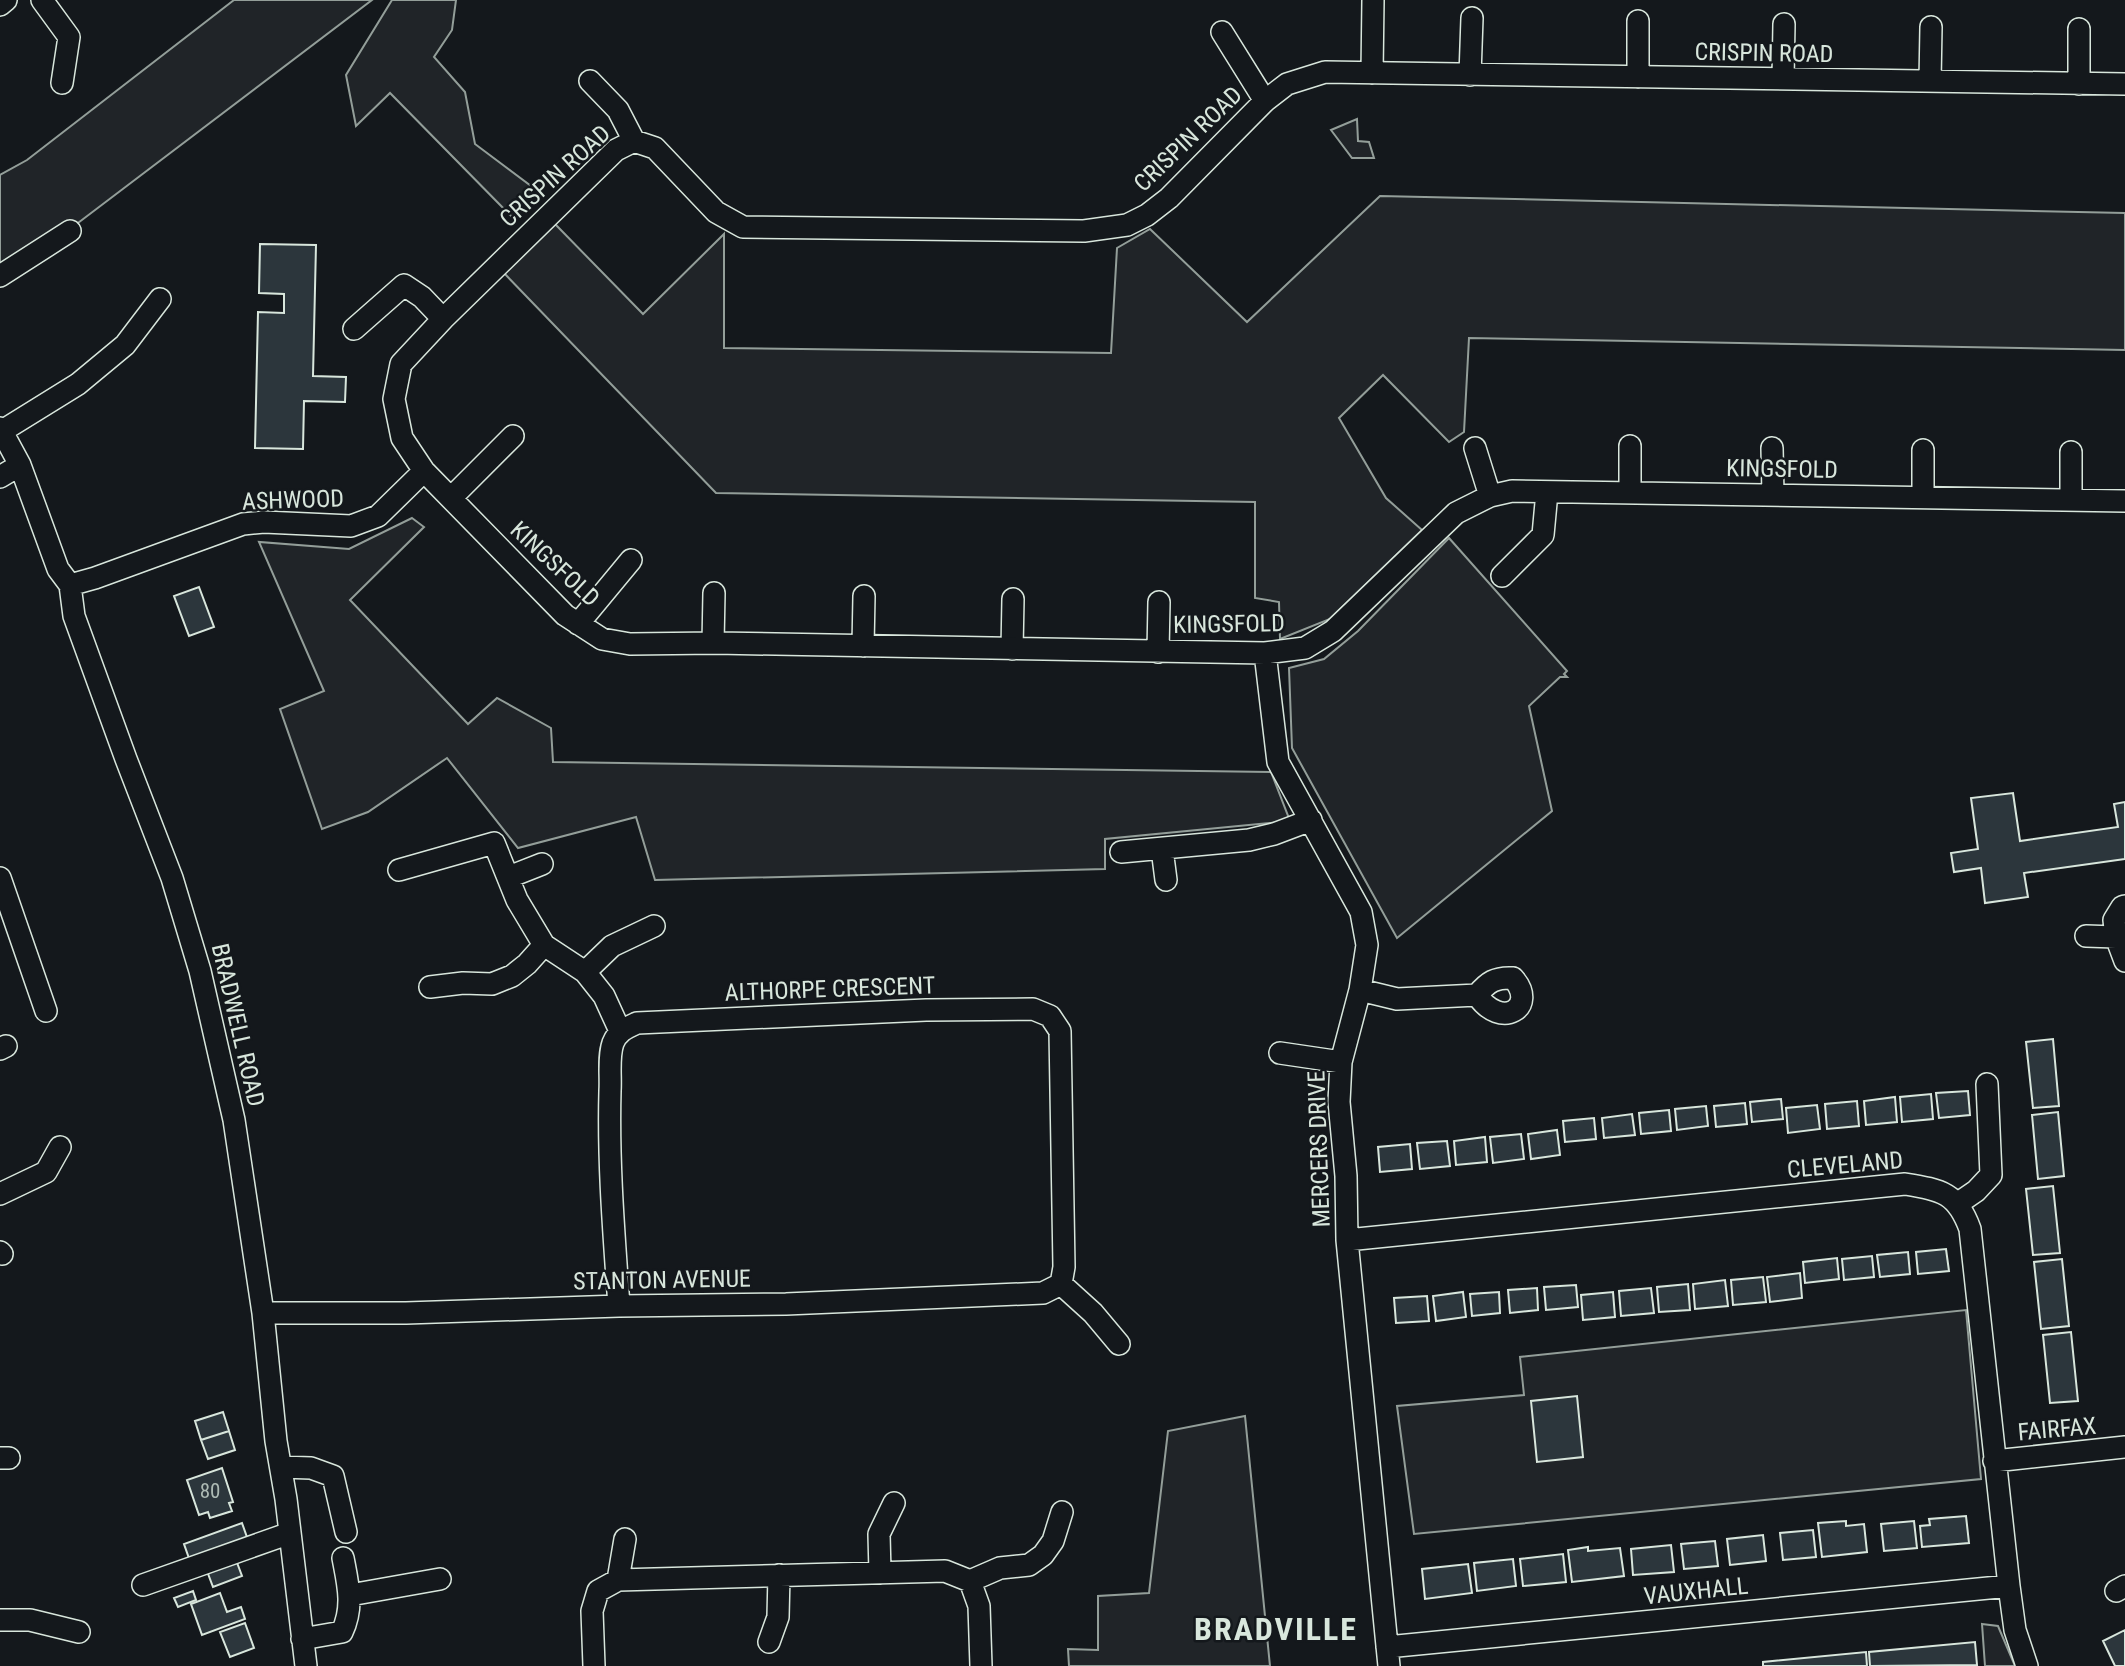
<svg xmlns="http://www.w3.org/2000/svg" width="2125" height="1666" viewBox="0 0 2125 1666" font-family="'Roboto Condensed',sans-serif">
	<rect width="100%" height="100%" fill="#14181c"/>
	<path fill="#202428" stroke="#939e99" stroke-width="2" d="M 234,0 L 372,0 L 45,248 L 0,272 L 0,175 L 27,160 Z
		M 392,0 L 456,0 L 452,30 L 434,57 L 465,92 L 475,144 L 535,189 L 513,218 L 390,93 L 356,126 L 346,75 Z
		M 1357,119 L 1358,141 L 1369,142 L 1374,158 L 1352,158 L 1331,130 Z
		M 1380,196 L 2125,213 L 2125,350 L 1469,338 L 1464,432 L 1449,442 L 1383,375 L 1339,418 L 1386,498 L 1422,530 L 1330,619 L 1280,639 L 1279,602 L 1255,598 L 1255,502 L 716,493 L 503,272 L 555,224 L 643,314 L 724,234 L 724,348 L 1111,353 L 1117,248 L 1150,229 L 1247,322 Z
		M 412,518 L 424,527 L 350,600 L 468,724 L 497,698 L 551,728 L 553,762 L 1271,772 L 1290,821 L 1105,839 L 1105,869 L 655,880 L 636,817 L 518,848 L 447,758 L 368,812 L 322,829 L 280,709 L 324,691 L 259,542 L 349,549 Z
		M 1449,538 L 1567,671 L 1564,674 L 1567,677 L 1560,677 L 1529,706 L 1552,811 L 1397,938 L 1292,748 L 1289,668 L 1324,659 L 1358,631 Z
		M 1966,1310 L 1981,1479 L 1414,1534 L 1397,1406 L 1524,1395 L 1520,1357 Z
		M 1245,1416 L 1270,1666 L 1069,1666 L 1068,1649 L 1098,1650 L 1098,1596 L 1149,1593 L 1168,1431 Z
		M 1982,1624 L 1998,1626 L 2015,1666 L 1985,1666 Z"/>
	<path fill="#2c363c" stroke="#d8e6dc" stroke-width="2" d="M 260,244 L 316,245 L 313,376 L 346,377 L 345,402 L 304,401 L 303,449 L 255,448 L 258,312 L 284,313 L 284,294 L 259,293 Z
		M 199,587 L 214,627 L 189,636 L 174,596 Z
		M 2013,793 L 2020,841 L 2118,827 L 2114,804 L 2125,802 L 2125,859 L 2024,873 L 2028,897 L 1985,903 L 1981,868 L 1954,872 L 1951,853 L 1978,849 L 1971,798 Z
		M 2053,1039 L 2059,1106 L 2033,1108 L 2026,1042 Z
		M 1968,1091 L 1970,1115 L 1939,1118 L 1936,1093 Z
		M 1931,1094 L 1933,1119 L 1902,1122 L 1900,1097 Z
		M 1895,1097 L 1897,1122 L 1866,1125 L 1864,1101 Z
		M 1781,1099 L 1783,1119 L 1752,1122 L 1750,1102 Z
		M 1857,1101 L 1859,1126 L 1827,1129 L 1825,1104 Z
		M 1745,1103 L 1747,1124 L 1716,1127 L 1714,1106 Z
		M 1817,1105 L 1820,1129 L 1788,1133 L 1786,1108 Z
		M 1706,1106 L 1708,1126 L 1677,1130 L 1675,1109 Z
		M 1669,1110 L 1671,1131 L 1641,1134 L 1639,1113 Z
		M 2058,1112 L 2064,1176 L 2038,1179 L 2032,1115 Z
		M 1632,1114 L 1635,1135 L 1604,1138 L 1602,1118 Z
		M 1594,1118 L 1596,1139 L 1565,1142 L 1563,1121 Z
		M 1557,1130 L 1560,1155 L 1531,1159 L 1528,1134 Z
		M 1521,1134 L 1524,1159 L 1493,1163 L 1490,1137 Z
		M 1485,1137 L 1487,1162 L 1456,1165 L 1454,1141 Z
		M 1447,1141 L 1450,1166 L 1420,1169 L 1417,1143 Z
		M 1410,1144 L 1412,1169 L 1380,1172 L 1378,1147 Z
		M 2053,1186 L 2060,1253 L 2033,1255 L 2026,1189 Z
		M 1946,1249 L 1949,1271 L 1918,1274 L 1916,1252 Z
		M 1908,1252 L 1910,1274 L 1880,1277 L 1877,1255 Z
		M 1872,1256 L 1874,1277 L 1844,1280 L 1842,1259 Z
		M 1837,1258 L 1839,1279 L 1805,1283 L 1803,1262 Z
		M 2062,1259 L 2069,1326 L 2041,1329 L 2034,1262 Z
		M 1800,1273 L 1802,1298 L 1770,1302 L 1767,1277 Z
		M 1763,1277 L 1766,1302 L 1733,1305 L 1731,1280 Z
		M 1725,1280 L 1728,1306 L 1695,1309 L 1693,1284 Z
		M 1688,1284 L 1690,1310 L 1659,1312 L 1657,1287 Z
		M 1576,1285 L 1578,1307 L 1546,1310 L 1544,1287 Z
		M 1537,1288 L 1538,1310 L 1510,1313 L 1508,1290 Z
		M 1651,1288 L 1654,1313 L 1621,1316 L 1619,1291 Z
		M 1463,1292 L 1466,1317 L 1436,1321 L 1433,1296 Z
		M 1499,1292 L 1500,1313 L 1472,1316 L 1470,1294 Z
		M 1613,1292 L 1615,1317 L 1583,1320 L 1581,1295 Z
		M 1427,1296 L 1429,1321 L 1396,1323 L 1394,1298 Z
		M 2071,1332 L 2078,1401 L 2050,1403 L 2043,1335 Z
		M 1577,1396 L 1583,1457 L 1537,1462 L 1531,1401 Z
		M 223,1412 L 229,1431 L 201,1440 L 195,1421 Z
		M 229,1431 L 235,1450 L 208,1459 L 201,1440 Z
		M 222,1468 L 233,1502 L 229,1503 L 232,1511 L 210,1518 L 208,1512 L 199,1515 L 187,1480 Z
		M 1966,1516 L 1969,1543 L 1922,1547 L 1920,1526 L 1930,1525 L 1929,1519 Z
		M 1846,1521 L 1846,1526 L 1864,1524 L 1867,1552 L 1822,1557 L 1818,1523 Z
		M 1914,1521 L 1917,1548 L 1884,1551 L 1881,1524 Z
		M 242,1523 L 249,1543 L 191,1564 L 184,1544 Z
		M 1813,1530 L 1816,1557 L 1783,1560 L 1780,1533 Z
		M 1763,1535 L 1766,1561 L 1730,1565 L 1727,1539 Z
		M 1715,1541 L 1718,1566 L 1684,1569 L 1681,1544 Z
		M 1671,1545 L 1674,1572 L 1633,1575 L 1631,1549 Z
		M 1588,1547 L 1588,1551 L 1620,1548 L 1624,1576 L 1572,1582 L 1568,1550 Z
		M 1563,1554 L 1566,1582 L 1523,1586 L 1520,1559 Z
		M 1513,1559 L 1516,1586 L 1477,1591 L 1474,1563 Z
		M 236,1560 L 242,1576 L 213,1587 L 207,1571 Z
		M 1468,1564 L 1472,1593 L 1425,1599 L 1422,1569 Z
		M 193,1591 L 196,1600 L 178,1607 L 174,1598 Z
		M 220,1593 L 227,1612 L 241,1607 L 245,1619 L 202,1635 L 191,1604 Z
		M 245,1623 L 254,1648 L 230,1657 L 220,1632 Z
		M 2125,1630 L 2125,1666 L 2115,1666 L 2103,1641 Z
		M 1975,1642 L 1977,1665 L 1870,1666 L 1869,1652 Z
		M 1866,1652 L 1867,1666 L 1763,1666 L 1763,1662 Z"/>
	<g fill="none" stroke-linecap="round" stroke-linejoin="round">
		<defs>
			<path id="minor" d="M 42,0 L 69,37 L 62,83
				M 0,5 L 6,0
				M 1638,21 L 1638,77
				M 1222,32 L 1265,101
				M 1372,73 L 1373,0
				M 1470,75 L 1472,18
				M 1783,79 L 1784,24
				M 590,81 L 618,110 L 634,141
				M 1930,81 L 1931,27
				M 2079,84 L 2079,29
				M 2125,84 L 1325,72 L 1287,84 L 1265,101 L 1169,198 L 1147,215 L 1127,225 L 1084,231 L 743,227 L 716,212 L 655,148 L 634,141 L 616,150 L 443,319 L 401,364 L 394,399 L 402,438 L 424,471 L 565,615 L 602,639 L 630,644 L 716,643 L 1265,653 L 1305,648 L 1333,631 L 1456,513 L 1490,496 L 1512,491 L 2125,501
				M 0,276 L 70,231
				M 354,329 L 404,285 L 422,297 L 443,319
				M 0,428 L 20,465 L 58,569 L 70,585 L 74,616 L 126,759 L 172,878 L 200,971 L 234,1120 L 263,1313 L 276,1441 L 286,1499 L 306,1666
				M 2,431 L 78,384 L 125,345 L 160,299
				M 1630,446 L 1630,493
				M 1475,448 L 1490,496
				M 1772,448 L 1773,495
				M 1923,450 L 1923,497
				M 0,477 L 20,465
				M 451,498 L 513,436
				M 2071,500 L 2071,452
				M 1502,576 L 1543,535 L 1547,492
				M 70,585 L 95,578 L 243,524 L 264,522 L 351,526 L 378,516 L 424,471
				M 578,624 L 631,560
				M 713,643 L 714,593
				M 863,646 L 864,596
				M 1012,649 L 1013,599
				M 1158,652 L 1159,602
				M 1265,653 L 1278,762 L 1361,912 L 1367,945 L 1360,990 L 1341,1062 L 1339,1102 L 1346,1176 L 1347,1240 L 1389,1666
				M 1162,849 L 1166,880
				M 1121,852 L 1249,840 L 1274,834 L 1311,820
				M 399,870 L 494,843 L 517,900 L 544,945 L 585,972 L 604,996 L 620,1031
				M 509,877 L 542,864
				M 0,878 L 46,1011
				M 2125,906 L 2122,907 L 2114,920 L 2116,937 L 2125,961
				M 2086,936 L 2116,937
				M 585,972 L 612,946 L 654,926
				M 430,987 L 463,983 L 492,984 L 512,976 L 527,964 L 544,945
				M 1360,990 L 1397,999 L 1477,995 C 1488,982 1495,977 1513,978 C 1539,1007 1501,1031 1477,995
				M 0,1049 L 6,1046
				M 1280,1053 L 1341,1062
				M 0,1194 L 46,1172 L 60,1147
				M 1957,1204 L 1976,1191 L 1991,1175 L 1987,1084
				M 1347,1240 L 1905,1184 C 1942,1190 1957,1193 1970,1229 L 2009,1586 L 2015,1630 L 2027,1666
				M 0,1252 L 2,1254
				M 1061,1284 L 1093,1313 L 1119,1344
				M 619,1306 C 614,1235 608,1163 610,1091 C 611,1076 608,1057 613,1043 C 618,1031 626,1028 637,1023 L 926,1010 L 1033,1009 L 1050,1016 L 1060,1031 L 1064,1267 L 1061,1284
				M 263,1313 L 406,1313 L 619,1306 L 786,1304 L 1043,1293 L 1061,1284
				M 0,1458 L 9,1458
				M 1994,1461 L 2125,1447
				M 281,1467 L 311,1468 L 333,1476 L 346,1532
				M 880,1573 L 879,1534 L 894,1503
				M 618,1580 L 625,1539
				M 970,1581 L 1000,1568 L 1029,1565 L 1043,1555 L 1053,1541 L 1062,1512
				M 143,1585 L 290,1533
				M 2116,1591 L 2125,1586
				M 350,1595 L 440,1579
				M 0,1620 L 30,1620 L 79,1632
				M 302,1639 L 342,1632 C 354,1607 348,1584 343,1558
				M 769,1642 L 778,1617 L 779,1575
				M 1387,1647 L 2009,1586
				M 594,1666 L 592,1611 L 598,1591 L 618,1580 L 945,1571 L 970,1581 L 979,1606 L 981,1666"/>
		</defs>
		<use href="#minor" stroke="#d8e6dc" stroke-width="24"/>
		<use href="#minor" stroke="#14181c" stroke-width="21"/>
	</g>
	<g text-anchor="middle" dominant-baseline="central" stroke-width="5" stroke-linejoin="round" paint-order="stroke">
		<g font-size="21" fill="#adbab4">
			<text x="210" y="1491">80</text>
		</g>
		<g font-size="24" fill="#d8e6dc" stroke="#14181c">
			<text transform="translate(1764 53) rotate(1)">CRISPIN ROAD</text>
			<text transform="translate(1188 139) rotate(-44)">CRISPIN ROAD</text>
			<text transform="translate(555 176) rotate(-42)">CRISPIN ROAD</text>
			<text transform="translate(1782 469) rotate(1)">KINGSFOLD</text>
			<text transform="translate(293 500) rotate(-2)">ASHWOOD</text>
			<text transform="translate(555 564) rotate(43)">KINGSFOLD</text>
			<text transform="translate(1229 624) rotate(-1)">KINGSFOLD</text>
			<text transform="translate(830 989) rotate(-2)">ALTHORPE CRESCENT</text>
			<text transform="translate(238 1025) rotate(77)">BRADWELL ROAD</text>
			<text transform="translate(1319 1149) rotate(-92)">MERCERS DRIVE</text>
			<text transform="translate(1845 1165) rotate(-5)">CLEVELAND</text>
			<text transform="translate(662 1280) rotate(-1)">STANTON AVENUE</text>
			<text transform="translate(2057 1429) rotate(-5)">FAIRFAX</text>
			<text transform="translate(1696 1591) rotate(-6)">VAUXHALL</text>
		</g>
		<g font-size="32" font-weight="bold" letter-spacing="2" fill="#d8e6dc" stroke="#14181c">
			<text x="1276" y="1629">BRADVILLE</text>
		</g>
	</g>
</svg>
